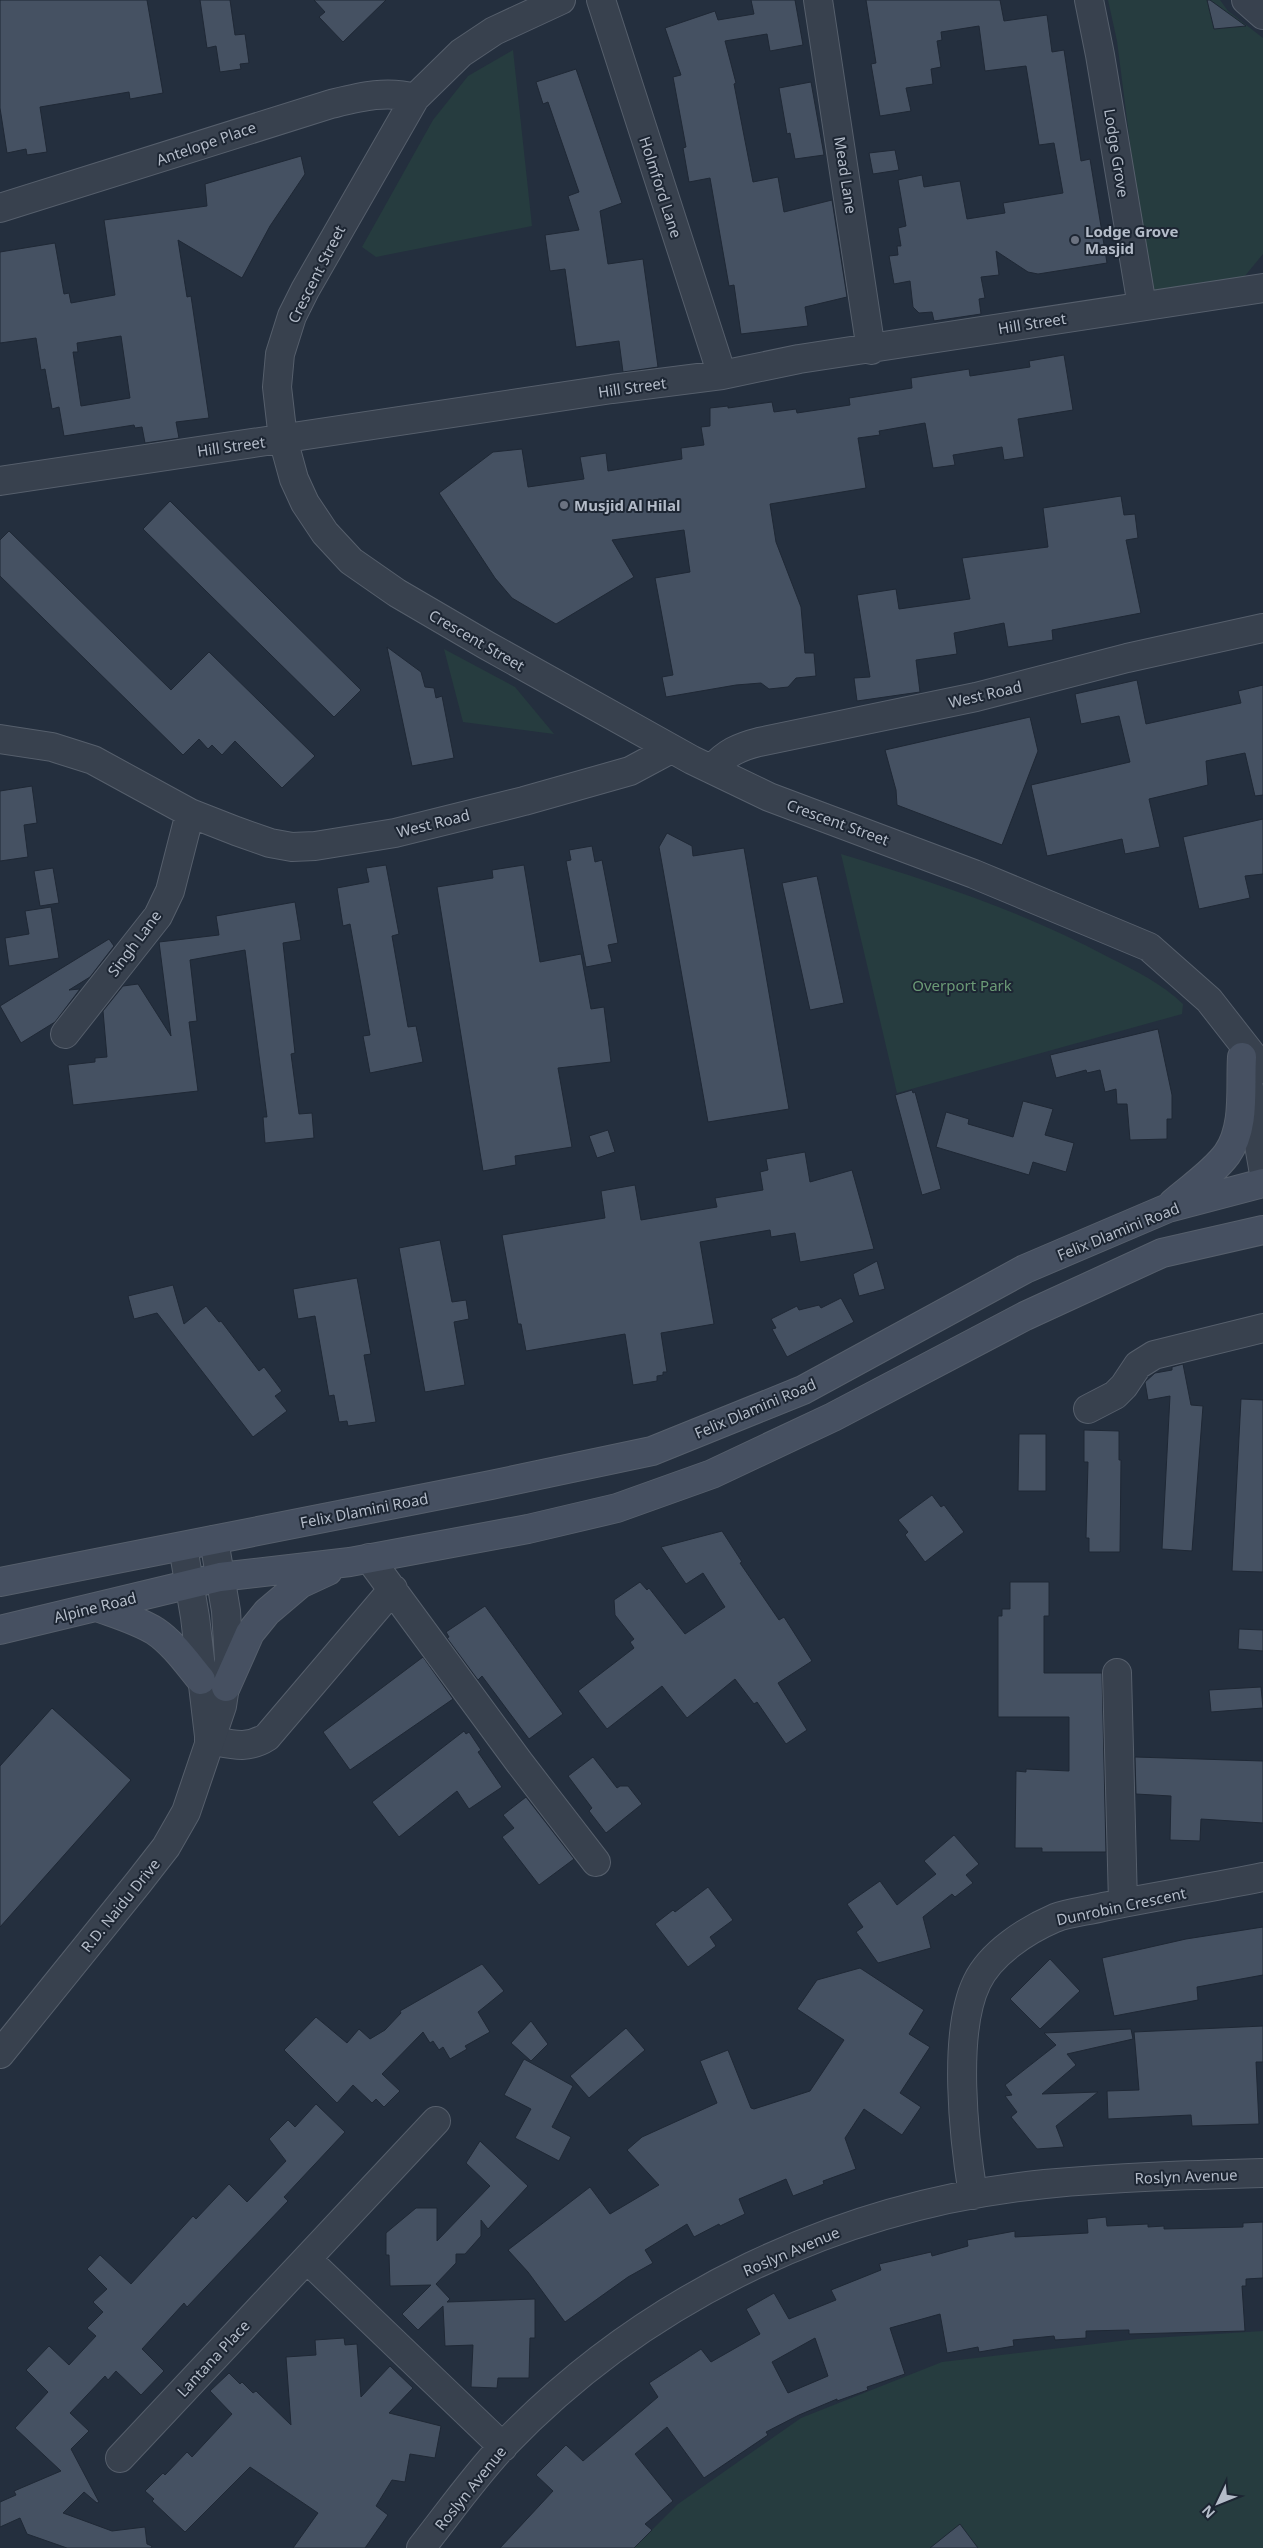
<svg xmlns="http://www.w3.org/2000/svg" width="1263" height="2548" viewBox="0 0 1263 2548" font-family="'Noto Sans',sans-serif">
	<rect width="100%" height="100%" fill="#242f3e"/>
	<path fill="#263c3f" d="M 1108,0 L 1220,0 L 1228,11 L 1263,38 L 1263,254 L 1244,277 L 1149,292 L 1117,41 Z
		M 513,50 L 532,226 L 376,257 L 362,247 L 433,120 L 468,76 Z
		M 444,649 L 515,687 L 554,734 L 463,722 Z
		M 841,854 C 936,883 1022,911 1110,958 C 1136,971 1161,983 1183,1004 L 1182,1014 L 897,1093 Z
		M 1263,2331 L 1263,2548 L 634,2548 L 678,2504 L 801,2418 L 942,2362 L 1137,2339 Z"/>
	<path fill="#455162" stroke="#1f2835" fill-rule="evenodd" d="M 0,0 L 147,0 L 163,93 L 130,99 L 129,92 L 40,107 L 47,152 L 27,155 L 26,149 L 7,153 L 0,108 Z
		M 200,0 L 230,0 L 235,35 L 245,34 L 249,63 L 240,64 L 241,69 L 220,72 L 216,46 L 207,48 Z
		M 314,0 L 386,0 L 343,42 L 319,17 L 325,12 Z
		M 751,0 L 795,0 L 803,45 L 770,51 L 767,34 L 725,41 L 736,83 L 734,84 L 753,182 L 778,177 L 784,212 L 832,200 L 847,297 L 805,307 L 808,326 L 741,334 L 734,285 L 729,286 L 710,178 L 689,182 L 683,148 L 686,147 L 673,77 L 681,75 L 665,28 L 715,11 L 718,20 L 754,14 Z
		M 866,0 L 1000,0 L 1004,21 L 1047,15 L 1052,52 L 1064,50 L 1081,161 L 1090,159 L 1107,263 L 1038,274 L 1028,272 L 996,251 L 999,275 L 981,277 L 985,298 L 979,299 L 981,314 L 934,321 L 932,312 L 919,313 L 913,307 L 910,281 L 894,284 L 889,256 L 898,255 L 897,246 L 901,246 L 898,228 L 906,226 L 898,180 L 922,175 L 924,187 L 960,181 L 967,219 L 1005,213 L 1003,203 L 1063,193 L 1054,143 L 1039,145 L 1026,66 L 985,71 L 979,26 L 941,32 L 942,40 L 937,41 L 941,67 L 931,69 L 933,84 L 906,88 L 911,111 L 880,116 L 871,64 L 876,63 Z
		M 1207,0 L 1210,0 L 1246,26 L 1214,29 Z
		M 576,69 L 622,203 L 600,211 L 608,264 L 643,259 L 658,367 L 623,372 L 619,341 L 576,347 L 565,269 L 550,271 L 545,235 L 579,230 L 568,196 L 579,192 L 548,102 L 543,104 L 536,82 Z
		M 811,82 L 824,155 L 795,159 L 790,133 L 787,134 L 779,88 Z
		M 895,150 L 899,170 L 873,174 L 869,153 Z
		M 301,156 L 305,174 L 270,226 L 242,278 L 178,240 L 187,297 L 191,296 L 209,418 L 176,422 L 179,438 L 145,443 L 142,427 L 135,428 L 134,425 L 64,436 L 59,407 L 52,409 L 45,369 L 41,370 L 36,338 L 0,343 L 0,252 L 55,243 L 64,294 L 69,293 L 71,303 L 115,295 L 104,220 L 207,206 L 205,184 ZM 121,336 L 130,398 L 81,406 L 73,352 L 78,352 L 77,343 Z
		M 1064,355 L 1073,410 L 1018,419 L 1024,457 L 1004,460 L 1002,447 L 953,455 L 955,465 L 933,468 L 925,423 L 879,431 L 880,435 L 858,438 L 866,488 L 770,504 L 776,542 L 801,607 L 805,653 L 814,653 L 816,676 L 796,678 L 788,687 L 769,689 L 761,683 L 736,685 L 666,697 L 662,677 L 673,675 L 655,578 L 690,572 L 684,530 L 612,540 L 634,577 L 556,624 L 512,598 L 495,578 L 439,493 L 493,452 L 522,449 L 528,487 L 584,479 L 580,457 L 606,453 L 608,471 L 682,459 L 681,448 L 704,445 L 701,427 L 710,426 L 710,408 L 728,406 L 728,408 L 772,402 L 774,412 L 796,409 L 797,413 L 850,405 L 849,398 L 912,388 L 911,378 L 969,369 L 970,376 L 1030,367 L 1029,361 Z
		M 1121,496 L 1124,515 L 1135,514 L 1138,538 L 1126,540 L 1141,613 L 1052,630 L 1053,640 L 1008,647 L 1004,623 L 954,633 L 957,654 L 916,660 L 920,692 L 857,701 L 854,678 L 870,677 L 857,595 L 896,589 L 899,609 L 970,599 L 962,558 L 1048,547 L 1043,508 Z
		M 170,501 L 361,690 L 334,717 L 143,529 Z
		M 9,531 L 171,690 L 209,652 L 315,756 L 282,788 L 235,741 L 222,755 L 212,745 L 208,749 L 199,739 L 183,755 L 0,576 L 0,540 Z
		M 387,647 L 421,672 L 425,687 L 434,688 L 436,698 L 442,696 L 454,758 L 412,766 Z
		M 1137,680 L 1146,724 L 1241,703 L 1238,691 L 1263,685 L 1263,795 L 1255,796 L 1245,753 L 1206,761 L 1208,785 L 1149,799 L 1160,847 L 1125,854 L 1122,839 L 1047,856 L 1031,785 L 1130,762 L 1119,716 L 1081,724 L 1075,694 Z
		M 1030,717 L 1038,751 L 1002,845 L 897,805 L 896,790 L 885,750 Z
		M 32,786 L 37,823 L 24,825 L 28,857 L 0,861 L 0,791 Z
		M 1263,819 L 1263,874 L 1245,876 L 1250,898 L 1199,909 L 1183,837 Z
		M 667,833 L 692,846 L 693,856 L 744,848 L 789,1109 L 708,1122 L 659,847 Z
		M 592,846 L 595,862 L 602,860 L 618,943 L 608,945 L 612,962 L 586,967 L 566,861 L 571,860 L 569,850 Z
		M 386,865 L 399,934 L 392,936 L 408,1027 L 416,1026 L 423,1062 L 370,1073 L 363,1036 L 370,1035 L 350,924 L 343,926 L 337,888 L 369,882 L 366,868 Z
		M 524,865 L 540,962 L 581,954 L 591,1009 L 604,1007 L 611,1062 L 558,1068 L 572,1147 L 515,1156 L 516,1165 L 483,1171 L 437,887 L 493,878 L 492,870 Z
		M 53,868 L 59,903 L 40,906 L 34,871 Z
		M 817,876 L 844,1003 L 810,1010 L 782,883 Z
		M 295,902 L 301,940 L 283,943 L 295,1053 L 291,1054 L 299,1114 L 312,1113 L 314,1138 L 265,1143 L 263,1117 L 267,1117 L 245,950 L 190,960 L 197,1021 L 189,1022 L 198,1091 L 73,1105 L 68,1065 L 95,1062 L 95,1058 L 107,1057 L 103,1011 L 123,986 L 138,984 L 171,1036 L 159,942 L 219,935 L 216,916 Z
		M 51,907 L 59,958 L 9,966 L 5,938 L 29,934 L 25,911 Z
		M 109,939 L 114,946 L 90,977 L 69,990 L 80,989 L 55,1022 L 21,1043 L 0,1006 Z
		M 1158,1029 L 1172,1095 L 1172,1119 L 1167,1119 L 1167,1139 L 1130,1140 L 1127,1104 L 1117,1104 L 1116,1089 L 1105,1092 L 1100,1070 L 1087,1073 L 1086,1070 L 1056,1078 L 1050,1055 Z
		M 912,1090 L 913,1093 L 915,1092 L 941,1189 L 922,1195 L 895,1095 Z
		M 1023,1101 L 1053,1109 L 1045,1135 L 1074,1143 L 1066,1172 L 1033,1162 L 1029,1175 L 936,1147 L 946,1112 L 969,1119 L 968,1124 L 1013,1137 Z
		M 608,1130 L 615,1152 L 597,1158 L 589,1136 Z
		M 805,1152 L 810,1182 L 852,1170 L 874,1249 L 800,1262 L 795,1233 L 771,1237 L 770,1230 L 700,1242 L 714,1324 L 661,1333 L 667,1372 L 663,1372 L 663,1375 L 657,1376 L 657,1381 L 633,1385 L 625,1334 L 526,1351 L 521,1324 L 518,1324 L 502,1235 L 605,1218 L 601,1191 L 635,1185 L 641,1220 L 717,1207 L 715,1198 L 763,1190 L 760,1172 L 768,1170 L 766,1159 Z
		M 440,1240 L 452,1302 L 466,1300 L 469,1319 L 454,1322 L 465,1385 L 425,1392 L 399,1248 Z
		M 877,1261 L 885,1289 L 859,1296 L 853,1274 Z
		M 357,1278 L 371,1354 L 364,1355 L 376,1422 L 348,1426 L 347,1421 L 339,1422 L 334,1395 L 329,1396 L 315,1316 L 298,1319 L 293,1289 Z
		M 173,1285 L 184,1324 L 206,1306 L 219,1322 L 221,1321 L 259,1371 L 264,1367 L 282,1391 L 275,1396 L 287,1411 L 253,1437 L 157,1313 L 134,1319 L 128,1296 Z
		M 841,1298 L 854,1322 L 787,1357 L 772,1329 L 776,1328 L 771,1319 L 797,1306 L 799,1310 L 819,1305 L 821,1308 Z
		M 1183,1364 L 1191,1405 L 1203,1406 L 1192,1551 L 1162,1549 L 1170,1396 L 1148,1400 L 1145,1382 L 1155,1373 L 1172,1370 L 1172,1367 Z
		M 1241,1399 L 1263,1400 L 1263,1572 L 1232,1571 Z
		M 1084,1430 L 1119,1431 L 1119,1460 L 1121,1460 L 1120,1552 L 1089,1552 L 1089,1538 L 1086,1538 L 1088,1462 L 1084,1462 Z
		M 1019,1434 L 1046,1434 L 1046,1491 L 1018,1491 Z
		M 932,1495 L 941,1507 L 944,1505 L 964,1532 L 925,1562 L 905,1535 L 908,1532 L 898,1520 Z
		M 722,1531 L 742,1562 L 740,1563 L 779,1620 L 784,1617 L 812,1661 L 778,1683 L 807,1730 L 786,1744 L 757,1702 L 754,1704 L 735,1679 L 687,1718 L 662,1686 L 607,1729 L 578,1691 L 634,1648 L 630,1642 L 634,1639 L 615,1615 L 614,1600 L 640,1582 L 647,1590 L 649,1588 L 685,1634 L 725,1607 L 703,1573 L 686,1584 L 661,1547 Z
		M 1010,1582 L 1049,1582 L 1049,1616 L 1044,1616 L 1044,1673 L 1102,1673 L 1106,1852 L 1042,1852 L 1042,1848 L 1015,1848 L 1016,1771 L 1026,1772 L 1026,1769 L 1069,1771 L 1069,1717 L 998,1717 L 998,1616 L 1002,1616 L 1002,1609 L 1010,1609 Z
		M 485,1606 L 563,1714 L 529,1739 L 482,1676 L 478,1680 L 447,1638 L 449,1637 L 446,1632 Z
		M 1239,1629 L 1263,1630 L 1263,1651 L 1238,1649 Z
		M 423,1657 L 453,1699 L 350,1770 L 323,1732 Z
		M 1261,1687 L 1263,1708 L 1211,1712 L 1209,1690 Z
		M 52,1708 L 131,1780 L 0,1927 L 0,1766 Z
		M 464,1731 L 466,1734 L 469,1732 L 481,1750 L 478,1752 L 502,1787 L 469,1809 L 457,1791 L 399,1837 L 372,1802 Z
		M 593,1757 L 617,1788 L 620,1786 L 628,1786 L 642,1804 L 606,1833 L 589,1811 L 592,1808 L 568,1776 Z
		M 1135,1757 L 1263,1761 L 1263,1823 L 1201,1819 L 1200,1841 L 1170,1840 L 1171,1796 L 1136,1794 Z
		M 526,1797 L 574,1859 L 539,1885 L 502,1837 L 514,1828 L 503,1815 Z
		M 954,1835 L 979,1864 L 966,1875 L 973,1883 L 955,1897 L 952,1894 L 923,1917 L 931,1948 L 878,1963 L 856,1932 L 863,1927 L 847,1904 L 880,1881 L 897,1905 L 936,1874 L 924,1861 Z
		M 708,1887 L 733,1920 L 710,1937 L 716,1946 L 688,1967 L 655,1924 L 673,1910 L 675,1912 Z
		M 1263,1927 L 1263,1975 L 1197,1987 L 1198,2000 L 1114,2016 L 1102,1958 L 1186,1939 Z
		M 1050,1959 L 1080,1991 L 1040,2029 L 1010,1999 Z
		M 482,1964 L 504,1991 L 478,2012 L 490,2032 L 465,2046 L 467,2049 L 450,2059 L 443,2047 L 439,2050 L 433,2041 L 430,2043 L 423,2032 L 382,2074 L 400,2091 L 384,2107 L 376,2099 L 372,2103 L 353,2085 L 337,2103 L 284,2050 L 316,2017 L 347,2043 L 359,2029 L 370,2039 L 385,2030 L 401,2013 L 400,2011 Z
		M 860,1968 L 924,2010 L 909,2034 L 930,2047 L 900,2093 L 921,2107 L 902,2135 L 864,2109 L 845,2138 L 856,2169 L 823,2181 L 824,2184 L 793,2196 L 786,2179 L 739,2199 L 745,2214 L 720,2226 L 719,2224 L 694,2237 L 687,2224 L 645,2250 L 653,2263 L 628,2277 L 565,2322 L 528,2272 L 508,2250 L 590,2187 L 610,2214 L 659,2185 L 627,2150 L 642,2137 L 717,2103 L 700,2061 L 728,2050 L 751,2108 L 754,2109 L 810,2091 L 844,2040 L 797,2009 L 817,1980 Z
		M 531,2021 L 548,2044 L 531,2061 L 511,2043 Z
		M 1263,2026 L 1263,2062 L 1256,2062 L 1259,2124 L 1192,2126 L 1191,2115 L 1108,2119 L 1107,2091 L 1139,2090 L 1134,2032 Z
		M 626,2028 L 645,2050 L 589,2098 L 570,2076 Z
		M 1131,2029 L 1133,2039 L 1067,2054 L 1076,2065 L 1042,2094 L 1098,2092 L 1056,2126 L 1064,2147 L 1037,2149 L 1011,2117 L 1017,2112 L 1005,2096 L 1012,2095 L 1005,2085 L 1056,2045 L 1044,2033 Z
		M 524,2059 L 573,2086 L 552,2127 L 571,2137 L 559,2161 L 515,2138 L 531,2109 L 504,2095 Z
		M 316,2104 L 345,2132 L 284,2197 L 288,2201 L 187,2307 L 184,2303 L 142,2349 L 164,2371 L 141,2395 L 116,2371 L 108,2380 L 105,2376 L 70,2413 L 89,2431 L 71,2449 L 99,2502 L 97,2503 L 84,2492 L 63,2513 L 112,2531 L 145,2527 L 147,2544 L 152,2546 L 151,2548 L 67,2548 L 27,2534 L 20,2518 L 0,2527 L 0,2502 L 16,2495 L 14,2491 L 61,2471 L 15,2428 L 48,2392 L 26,2370 L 49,2346 L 69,2365 L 96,2336 L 87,2328 L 103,2312 L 93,2302 L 107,2289 L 87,2269 L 100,2255 L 131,2284 L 193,2216 L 196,2219 L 229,2184 L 247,2202 L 286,2161 L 269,2139 L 288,2120 L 295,2127 Z
		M 480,2141 L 528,2186 L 488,2229 L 481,2220 L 481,2236 L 465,2254 L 456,2254 L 456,2263 L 436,2284 L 450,2299 L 447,2302 L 535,2299 L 535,2338 L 530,2338 L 529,2378 L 498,2378 L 497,2388 L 471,2387 L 473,2345 L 445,2346 L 443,2306 L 418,2330 L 402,2314 L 431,2285 L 390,2286 L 389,2255 L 386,2255 L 386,2233 L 416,2208 L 437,2208 L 437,2241 L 490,2186 L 466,2163 Z
		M 1106,2217 L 1107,2226 L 1148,2224 L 1148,2227 L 1164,2226 L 1164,2229 L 1243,2227 L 1243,2223 L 1263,2222 L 1263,2278 L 1246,2279 L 1246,2286 L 1242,2286 L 1245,2331 L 1129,2334 L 1129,2330 L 1086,2331 L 1086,2338 L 1055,2340 L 1054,2336 L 1013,2340 L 1014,2346 L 979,2352 L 978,2347 L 947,2353 L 940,2314 L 890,2328 L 905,2374 L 867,2387 L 868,2390 L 837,2401 L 837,2399 L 799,2415 L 766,2432 L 768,2435 L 704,2478 L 667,2427 L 635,2454 L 673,2501 L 645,2524 L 652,2530 L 634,2548 L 500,2548 L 553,2491 L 536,2475 L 566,2445 L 583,2461 L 658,2397 L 649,2383 L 701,2349 L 711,2362 L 760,2334 L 746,2309 L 774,2293 L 789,2319 L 836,2300 L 831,2290 L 881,2270 L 879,2264 L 931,2252 L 932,2256 L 968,2246 L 967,2240 L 1015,2231 L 1015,2237 L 1088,2233 L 1087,2219 ZM 815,2338 L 828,2376 L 788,2393 L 772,2362 Z
		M 344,2338 L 345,2345 L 357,2344 L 361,2397 L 390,2366 L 413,2388 L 389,2413 L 441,2426 L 435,2458 L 410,2454 L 405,2482 L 392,2480 L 376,2506 L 388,2515 L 365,2548 L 293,2548 L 318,2513 L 250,2467 L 185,2532 L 152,2501 L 154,2499 L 145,2491 L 163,2473 L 165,2475 L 187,2452 L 192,2457 L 232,2414 L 210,2391 L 229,2373 L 240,2384 L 242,2382 L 253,2393 L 256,2391 L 291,2425 L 286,2357 L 316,2355 L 315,2340 Z
		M 960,2524 L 978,2548 L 930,2548 Z"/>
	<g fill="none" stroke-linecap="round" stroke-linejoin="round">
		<defs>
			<path id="minor" d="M 561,0 L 494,31 L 461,53 L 415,98 L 305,290 L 292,316 L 280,354 L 277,387 L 283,439 L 294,479 L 305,503 L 325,533 L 351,561 L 397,593 L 486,645 L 692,760 L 769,797 L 974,874 L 1149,947 L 1209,1000 L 1263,1069
				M 601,0 L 722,375
				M 818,0 L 871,350
				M 1089,0 L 1100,55 L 1142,306
				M 1246,0 L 1263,15
				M 0,208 L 331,104 C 360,97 386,90 415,98
				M 0,481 L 612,389 L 722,375 L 799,359 L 1263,288
				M 0,739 L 52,747 L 93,760 L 190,813 L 236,831 L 270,843 L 292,847 L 315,846 L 395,833 L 524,801 L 630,771 L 671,749
				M 712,769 C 726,753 739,747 759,742 L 976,697 L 1127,658 L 1263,628
				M 65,1034 L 158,916 L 170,891 L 190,813
				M 1247,1076 L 1263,1168
				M 1088,1409 L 1115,1395 L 1124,1386 L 1138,1365 L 1154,1355 L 1263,1328
				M 369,1558 L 519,1762 L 596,1862
				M 1117,1673 L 1123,1903
				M 209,1740 C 231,1744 247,1750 267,1737 L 393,1589
				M 973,2195 C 964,2139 952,2033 977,1982 C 991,1953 1027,1930 1055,1918 C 1070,1912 1088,1911 1103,1907 C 1156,1896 1210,1888 1263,1877
				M 307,2259 L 503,2447
				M 120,2458 L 436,2121
				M 421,2548 C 448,2514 473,2478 503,2446 C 645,2297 841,2204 1045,2184 C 1118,2177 1190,2175 1263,2173"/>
			<path id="tertiary" d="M 183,1547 L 195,1617 L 209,1736
				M 0,2054 L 138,1883 L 166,1847 L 186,1812 L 222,1706 L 229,1660 L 226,1611 L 214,1540"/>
			<path id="secondary" d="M 1173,1203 C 1190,1188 1213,1173 1227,1154 C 1246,1127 1240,1088 1242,1057
				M 0,1582 L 491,1485 L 652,1451 L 803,1390 L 1025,1269 L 1168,1208 L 1263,1183
				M 97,1607 C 116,1614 137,1620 155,1631 C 173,1643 187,1663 201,1680
				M 0,1630 L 220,1577 L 350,1562 L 528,1529 L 617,1508 L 712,1474 L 833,1417 L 1025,1316 L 1162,1253 L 1263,1230
				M 226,1687 L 250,1633 L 267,1612 L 300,1584 L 328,1571"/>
		</defs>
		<use href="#minor" stroke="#565f6c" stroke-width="30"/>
		<use href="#tertiary" stroke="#565f6c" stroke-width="30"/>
		<use href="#secondary" stroke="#565f6c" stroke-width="30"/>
		<use href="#minor" stroke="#38414e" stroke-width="28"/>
		<use href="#tertiary" stroke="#38414e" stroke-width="28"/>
		<use href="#secondary" stroke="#465061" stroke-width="28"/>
	</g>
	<g fill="#6b7280" stroke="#1d2633" stroke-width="2">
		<circle cx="1075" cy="240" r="5"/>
		<circle cx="564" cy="505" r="5"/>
	</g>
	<g text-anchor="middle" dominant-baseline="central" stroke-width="4" stroke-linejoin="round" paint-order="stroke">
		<g font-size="15" fill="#b4bcc9" stroke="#1d2633">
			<text transform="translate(206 143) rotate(-19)">Antelope Place</text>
			<text transform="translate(1117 153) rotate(81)">Lodge Grove</text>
			<text transform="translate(846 175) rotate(81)">Mead Lane</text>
			<text transform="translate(661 187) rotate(72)">Holmford Lane</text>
			<text transform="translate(316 274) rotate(-63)">Crescent Street</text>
			<text transform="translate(1032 323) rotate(-9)">Hill Street</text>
			<text transform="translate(632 387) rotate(-8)">Hill Street</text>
			<text transform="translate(231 446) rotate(-8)">Hill Street</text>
			<text transform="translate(477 640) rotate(30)">Crescent Street</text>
			<text transform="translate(985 694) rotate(-13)">West Road</text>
			<text transform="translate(838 822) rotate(20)">Crescent Street</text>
			<text transform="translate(433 823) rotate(-14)">West Road</text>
			<text transform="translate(134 943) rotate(-53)">Singh Lane</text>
			<text transform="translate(1118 1231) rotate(-22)">Felix Dlamini Road</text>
			<text transform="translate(755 1408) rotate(-23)">Felix Dlamini Road</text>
			<text transform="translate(364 1510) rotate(-11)">Felix Dlamini Road</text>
			<text transform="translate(95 1607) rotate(-14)">Alpine Road</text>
			<text transform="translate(120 1905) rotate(-51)">R.D. Naidu Drive</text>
			<text transform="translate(1121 1906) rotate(-12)">Dunrobin Crescent</text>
			<text transform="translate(1186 2176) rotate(-2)">Roslyn Avenue</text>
			<text transform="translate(791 2251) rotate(-23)">Roslyn Avenue</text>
			<text transform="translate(213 2358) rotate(-47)">Lantana Place</text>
			<text transform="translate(470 2488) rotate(-51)">Roslyn Avenue</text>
		</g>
		<g font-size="15" font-weight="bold" fill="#b4bcc9" stroke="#1d2633" text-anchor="start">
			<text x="1085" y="231">Lodge Grove<tspan x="1085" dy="17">Masjid</tspan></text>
			<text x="574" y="505">Musjid Al Hilal</text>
		</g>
		<g font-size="15" fill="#6b9a76" stroke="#1d2633">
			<text x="962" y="985">Overport Park</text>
		</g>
	</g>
	<g transform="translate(1218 2503) rotate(227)" stroke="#1d2633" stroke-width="4" paint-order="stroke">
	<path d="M0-4L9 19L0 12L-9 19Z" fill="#b4bcc9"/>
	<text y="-8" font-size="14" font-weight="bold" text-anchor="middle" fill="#b4bcc9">N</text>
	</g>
</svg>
